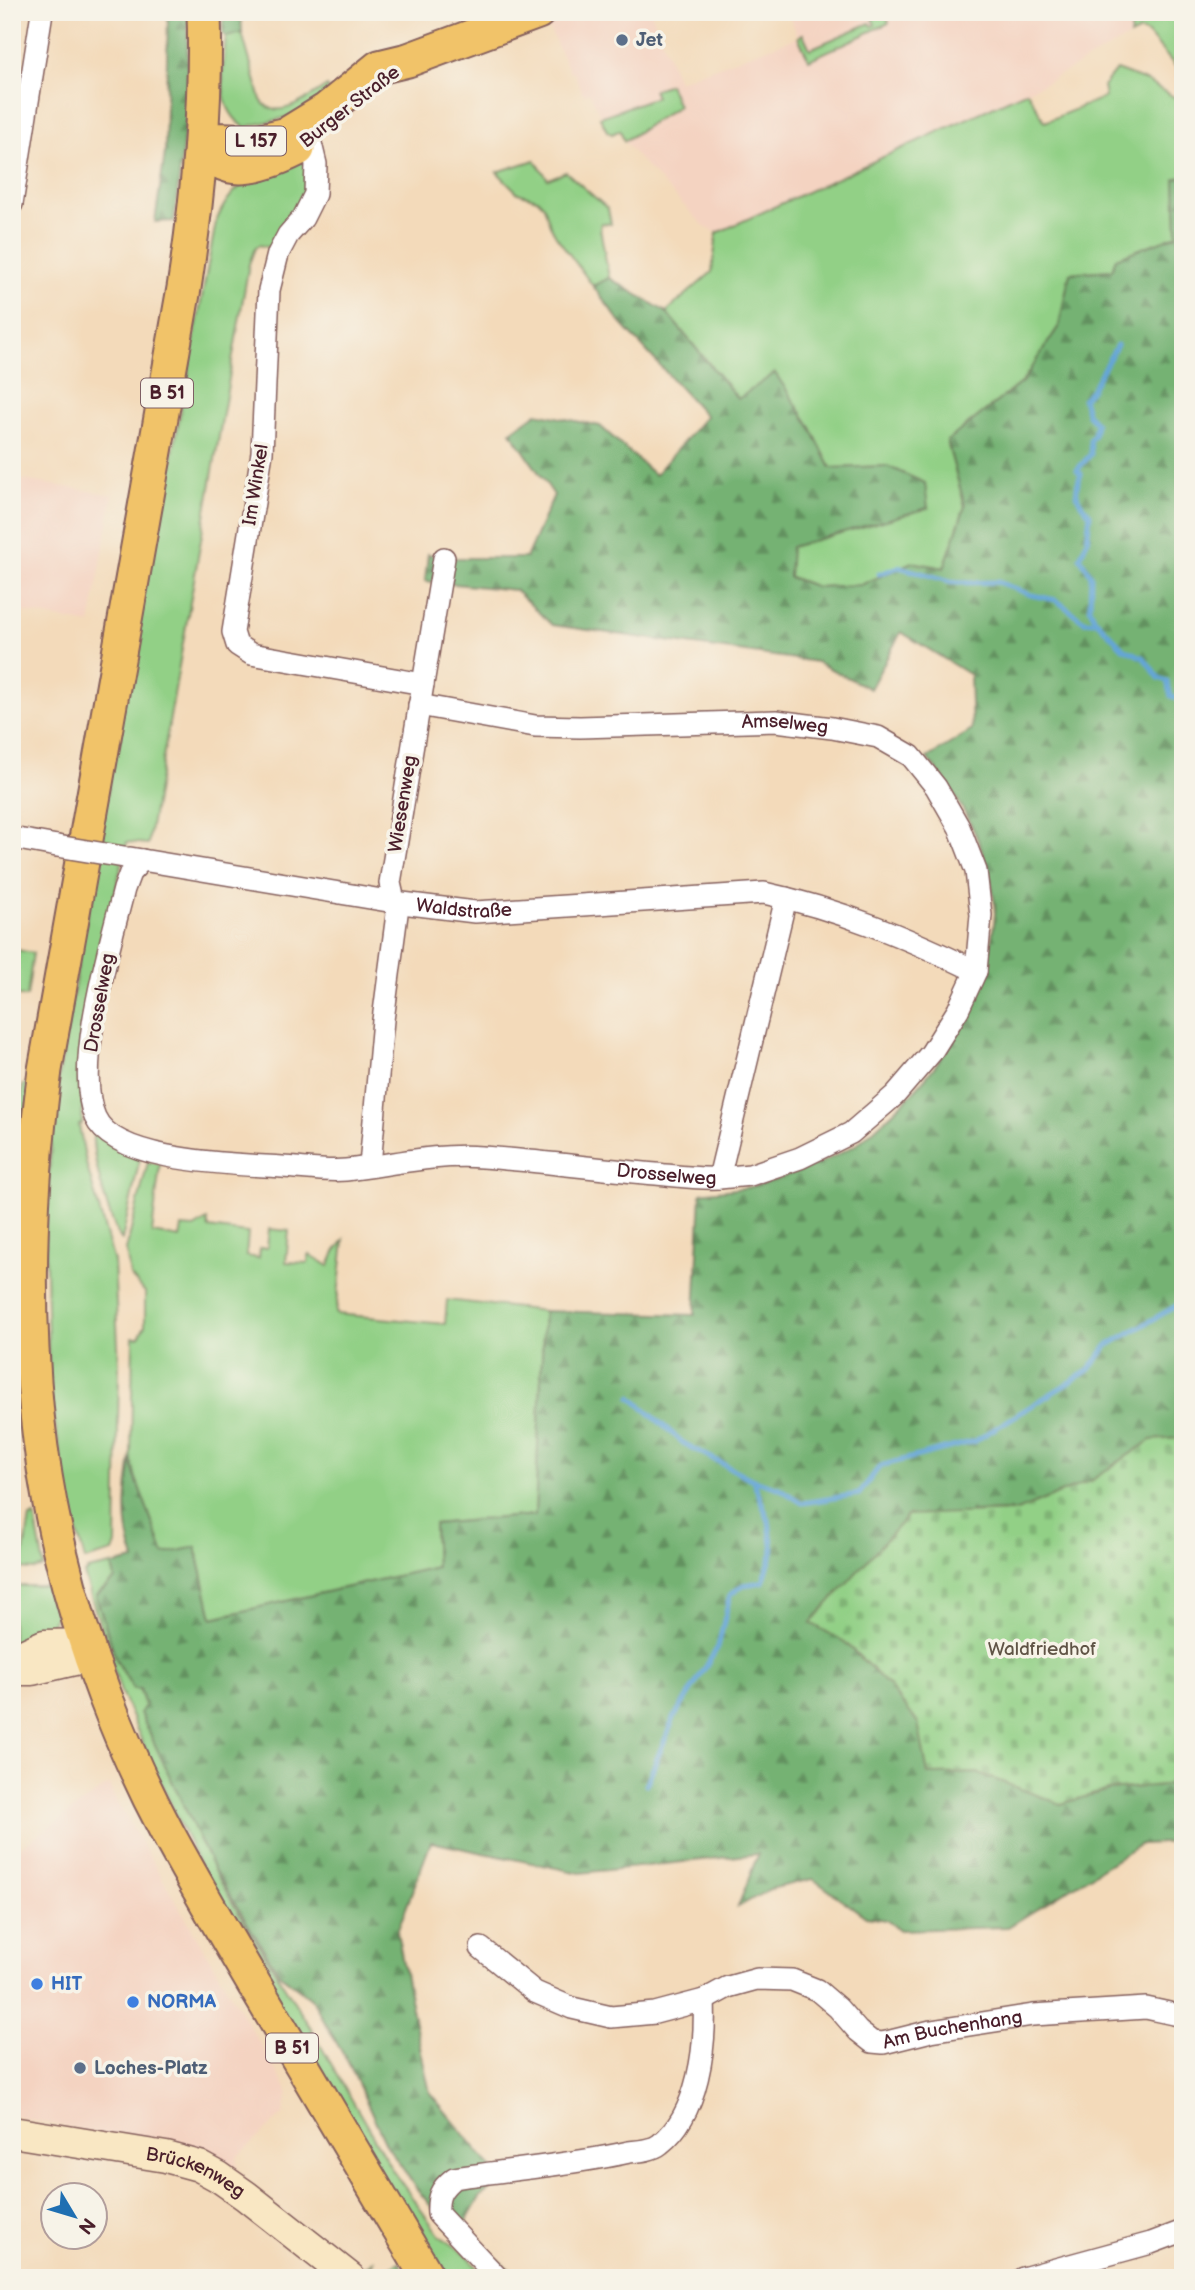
<svg xmlns="http://www.w3.org/2000/svg" width="1195" height="2290" viewBox="0 0 1195 2290" font-family="'Balsamiq Sans',sans-serif">
	<defs>
		<pattern id="forest-firs" width="22" height="20" patternUnits="userSpaceOnUse" patternTransform="scale(1.75)"><rect width="22" height="20" fill="#75b273"/><path d="M5 1l3.5 6h-7zM16 11l3.5 6h-7z" fill="#62905f"/></pattern>
		<pattern id="cemetery-stones" width="16" height="16" patternUnits="userSpaceOnUse" patternTransform="scale(1.75)"><rect width="16" height="16" fill="#92d086"/><path d="M2 7V4a2 2 0 0 1 4 0v3zM10 15v-3a2 2 0 0 1 4 0v3z" fill="#7fb274"/></pattern>
	</defs>
	<rect width="100%" height="100%" fill="#f7f3e8"/>
	<filter id="ink" filterUnits="userSpaceOnUse"><feTurbulence type="fractalNoise" baseFrequency=".0143" numOctaves="2"/><feDisplacementMap in="SourceGraphic" scale="14" xChannelSelector="R" yChannelSelector="G"/><feConvolveMatrix kernelMatrix="1 2 1 2 8 2 1 2 1" color-interpolation-filters="sRGB"/></filter>
	<filter id="wash" filterUnits="userSpaceOnUse"><feTurbulence type="fractalNoise" baseFrequency=".00686" numOctaves="4" result="noise"/><feDisplacementMap in="SourceGraphic" scale="28" xChannelSelector="R" yChannelSelector="G"/><feGaussianBlur stdDeviation="1.57" result="paint"/><feColorMatrix in="noise" values="0 0 0 0 0 0 0 0 0 0 0 0 0 0 0 0 0 1.4 0 .05"/><feComposite in="paint" operator="in"/></filter>
	<g filter="url(#wash)">
		<rect width="100%" height="100%" fill="#f3daba"/>
		<path fill="#f4d3c1" d="M 585,12 L 651,12 L 678,81 L 798,37 L 788,12 L 1134,12 L 1130,36 L 1045,83 L 717,233 L 704,226 L 638,158 L 624,141 L 620,130 L 612,134 L 607,131 L 590,93 L 583,94 L 573,71 L 570,72 L 548,26 Z
			M 12,478 L 113,495 L 90,624 L 12,610 Z
			M 109,1784 L 113,1795 L 289,2093 L 283,2114 L 236,2158 L 238,2169 L 218,2157 L 184,2145 L 97,2133 L 12,2116 L 12,1853 Z"/>
		<path fill="#92d086" stroke="#6e7858" stroke-width="2" d="M 870,12 L 885,12 L 889,23 L 809,60 L 798,37 L 803,34 L 810,49 L 870,23 L 872,26 L 875,25 Z
			M 1134,12 L 1183,12 L 1183,176 L 1175,179 L 1178,235 L 1116,258 L 1112,270 L 1070,273 L 1059,326 L 1022,382 L 947,441 L 965,506 L 944,568 L 912,562 L 861,585 L 817,587 L 788,576 L 790,547 L 928,508 L 887,466 L 831,468 L 809,424 L 775,374 L 739,400 L 666,312 L 712,272 L 717,233 L 1027,91 L 1045,122 L 1105,97 L 1103,86 L 1116,70 L 1146,81 L 1181,101 L 1177,68 L 1148,34 L 1140,31 L 1130,36 Z
			M 242,33 L 261,100 C 275,124 311,96 327,86 L 329,90 L 302,114 L 245,127 C 215,109 223,67 226,37 Z
			M 669,84 L 678,106 L 624,141 L 620,130 L 612,134 L 607,131 L 600,117 L 656,97 L 653,90 Z
			M 535,160 L 548,179 L 566,172 L 608,209 L 611,224 L 601,223 L 600,228 L 609,278 L 593,286 L 556,236 L 550,225 L 544,206 L 537,199 L 518,193 L 497,172 Z
			M 302,161 L 306,165 L 304,202 L 272,248 L 259,245 L 255,248 L 249,264 L 148,844 L 127,842 L 86,1015 L 82,1124 L 79,1125 L 86,1163 L 114,1262 L 119,1365 L 116,1544 L 113,1552 L 85,1560 L 66,1491 L 49,1386 L 45,1228 L 54,1104 L 140,606 L 158,533 L 216,222 C 234,176 260,176 302,161 Z
			M 12,949 L 33,953 L 27,997 L 12,995 Z
			M 29,1083 L 18,1345 L 12,1346 L 12,1146 L 14,1127 L 19,1126 L 23,1085 Z
			M 94,1131 L 140,1158 L 122,1240 C 111,1229 88,1145 94,1131 Z
			M 148,1162 L 160,1164 L 152,1233 L 180,1238 L 182,1227 L 194,1228 L 207,1220 L 209,1228 L 248,1233 L 246,1256 L 259,1258 L 260,1248 L 267,1248 L 269,1229 L 289,1231 L 286,1262 L 308,1263 L 309,1254 L 329,1266 L 335,1252 L 344,1240 L 336,1314 L 445,1324 L 447,1300 L 544,1311 L 535,1515 L 434,1524 L 436,1567 L 212,1618 L 196,1547 L 164,1555 L 135,1476 L 131,1457 L 133,1337 L 139,1337 L 145,1326 L 145,1292 L 130,1276 L 126,1250 Z
			M 35,1516 L 44,1567 L 33,1570 L 21,1569 L 30,1518 Z
			M 112,1565 L 115,1579 L 96,1596 L 116,1659 L 133,1688 L 139,1688 L 161,1754 L 179,1795 L 213,1868 L 235,1907 L 311,2029 L 393,2171 L 440,2236 L 466,2254 L 488,2278 L 440,2278 L 216,1901 L 146,1751 L 121,1692 L 84,1574 L 88,1572 L 87,1570 Z
			M 12,1586 L 54,1586 C 59,1605 57,1617 46,1634 L 12,1647 Z
			M 373,2261 L 371,2267 L 383,2272 L 399,2262 L 406,2278 L 384,2278 L 365,2268 Z"/>
		<path fill="url(#forest-firs)" stroke="#60684f" stroke-width="2" d="M 168,12 L 188,12 L 187,110 L 174,221 L 155,222 L 165,153 Z
			M 223,12 L 241,12 L 242,33 L 226,37 L 223,34 Z
			M 1183,176 L 1183,1438 L 1151,1440 L 1092,1480 L 1017,1511 L 972,1512 L 854,1576 L 811,1623 L 845,1642 L 889,1686 L 919,1723 L 928,1774 L 978,1773 L 1061,1804 L 1108,1790 L 1183,1783 L 1183,1842 L 1141,1844 L 1008,1927 L 900,1930 L 886,1920 L 866,1917 L 813,1879 L 770,1889 L 738,1907 L 758,1854 L 580,1873 L 431,1842 L 397,1932 L 412,2009 L 430,2093 L 502,2180 L 480,2197 L 461,2231 L 520,2278 L 502,2278 L 446,2225 L 417,2189 L 387,2146 L 350,2066 L 311,1998 L 279,1974 L 213,1868 L 140,1713 L 145,1706 L 140,1689 L 133,1689 L 116,1659 L 96,1596 L 115,1579 L 112,1565 L 135,1560 C 122,1523 126,1495 131,1457 L 135,1476 L 164,1554 L 196,1547 L 212,1618 L 436,1567 L 434,1524 L 535,1515 L 544,1311 L 695,1315 L 701,1193 C 719,1190 737,1190 754,1186 C 781,1180 833,1159 857,1144 C 865,1138 873,1130 881,1123 C 937,1075 984,1006 993,931 C 994,922 996,913 995,905 C 989,850 962,799 927,758 L 972,730 L 970,675 L 901,632 L 870,689 L 817,662 L 552,625 L 515,590 L 425,581 L 428,554 L 444,558 L 526,558 L 554,495 L 511,432 L 537,413 L 600,426 L 655,475 L 706,416 L 621,323 L 593,286 L 609,278 L 666,312 L 738,399 L 775,373 L 809,424 L 831,468 L 887,466 L 925,483 L 928,508 L 791,547 L 789,577 L 817,587 L 861,585 L 912,562 L 944,568 L 965,506 L 947,441 L 1022,382 L 1059,326 L 1070,273 L 1112,270 L 1116,258 L 1177,235 L 1175,179 Z"/>
		<path fill="url(#cemetery-stones)" stroke="#6e7858" stroke-width="2" d="M 1183,1438 L 1183,1783 L 1108,1790 L 1061,1804 L 978,1773 L 928,1774 L 918,1723 L 889,1686 L 845,1642 L 811,1623 L 908,1515 L 1017,1511 L 1092,1480 L 1151,1440 Z"/>
		<g fill="none" stroke-linecap="round" stroke-linejoin="round">
			<path stroke="#63a5d7" stroke-width="5" d="M 1117,345 L 1091,390 L 1083,399 L 1088,415 L 1096,423 L 1094,435 L 1090,439 L 1091,454 L 1077,470 L 1081,474 C 1073,493 1076,500 1090,514 L 1087,541 L 1080,557 L 1091,575 L 1090,608 L 1095,619 L 1123,648 L 1144,658 L 1159,678 L 1167,681 L 1171,696 L 1183,701
				M 879,574 L 899,567 L 957,583 L 998,582 L 1031,595 L 1056,600 L 1084,621 L 1097,622
				M 631,1397 L 683,1443 L 753,1480 L 779,1488 L 802,1503 L 859,1494 L 880,1466 L 975,1441 L 1089,1370 L 1107,1346 L 1183,1302
				M 646,1785 L 674,1718 L 718,1647 L 730,1595 L 743,1585 L 763,1582 L 773,1552 L 769,1521 L 753,1480"/>
		</g>
	</g>
	<g filter="url(#ink)">
		<g fill="none" stroke-linecap="round" stroke-linejoin="round">
			<defs>
				<g id="street">
					<path d="M 307,127 L 316,164 L 315,194 L 303,218 L 288,235 L 278,254 L 269,290 L 262,453 L 233,632 L 237,645 L 251,654 L 423,684 L 390,883 L 397,914 L 383,1020 L 370,1165"/>
					<path d="M 12,204 L 42,12"/>
					<path d="M 423,684 L 444,558"/>
					<path id="s1" d="M 419,705 L 535,726 L 580,727 L 776,721 L 832,728 L 878,737 L 911,756 L 936,787 L 959,827 L 976,871 L 981,915 L 976,971 L 958,1010 L 931,1053 L 895,1095 L 851,1133 L 800,1158 L 750,1175 L 719,1178"/>
					<path d="M 12,838 L 57,846"/>
					<path id="s2" d="M 130,858 L 394,902 L 475,912 L 764,893 C 839,909 908,938 976,971"/>
					<path id="s3" d="M 142,860 L 130,873 L 124,889 C 111,942 73,1067 95,1117 C 115,1163 238,1164 282,1167 C 303,1168 325,1172 346,1170 C 390,1165 437,1153 482,1157 C 540,1161 598,1169 656,1174 C 677,1176 698,1179 719,1178 L 786,898"/>
					<path id="s4" d="M 481,1948 L 535,1992 L 572,2008 L 611,2017 L 655,2013 L 704,2000 L 728,1987 L 757,1979 L 792,1980 L 817,1990 L 838,2008 L 858,2031 L 872,2042 L 883,2043 L 931,2031 L 1033,2015 L 1146,2008 L 1183,2016"/>
					<path d="M 498,2278 L 438,2214 C 437,2197 440,2189 454,2178 C 512,2169 572,2165 629,2152 C 639,2151 653,2150 660,2144 C 699,2114 706,2046 704,2000"/>
					<path d="M 1023,2278 L 1151,2243 L 1183,2231"/>
				</g>
				<g id="secondary">
					<path d="M 12,1660 L 44,1645 L 88,1644"/>
					<path d="M 12,1670 L 32,1670 L 92,1656"/>
					<path id="s5" d="M 12,2132 L 166,2157 L 199,2166 L 219,2177 L 246,2196 L 350,2278"/>
				</g>
				<path id="primary" d="M 204,12 C 207,105 198,197 184,288 L 45,1070 C 24,1229 23,1395 60,1551 C 82,1645 121,1746 167,1832 C 197,1887 229,1942 261,1996 C 316,2090 372,2184 428,2278
					M 202,139 L 258,141 L 287,134 L 326,110 L 379,67 L 408,60 L 538,12
					M 202,139 C 219,184 266,165 298,149"/>
			</defs>
			<use href="#street" stroke="#85605d" stroke-width="24"/>
			<use href="#secondary" stroke="#85605d" stroke-width="33"/>
			<use href="#primary" stroke="#85605d" stroke-width="37"/>
			<use href="#street" stroke="#fff" stroke-width="21"/>
			<use href="#secondary" stroke="#f9e7c3" stroke-width="30"/>
			<use href="#primary" stroke="#f1c369" stroke-width="33"/>
			<defs>
				<path id="street-bridge" d="M 57,846 L 124,857"/>
			</defs>
			<use href="#street-bridge" stroke="#85605d" stroke-width="24" stroke-linecap="butt"/>
			<use href="#street-bridge" stroke="#fff" stroke-width="21"/>
		</g>
	</g>
	<g fill="#5c6f8a" stroke="#f7f3e8" stroke-width="2.5">
		<circle cx="622" cy="40" r="7"/>
		<circle cx="80" cy="2068" r="7"/>
	</g>
	<g fill="#3f7fe0" stroke="#f7f3e8" stroke-width="2.5">
		<circle cx="37" cy="1984" r="7"/>
		<circle cx="133" cy="2002" r="7"/>
	</g>
	<g text-anchor="middle" dominant-baseline="central" stroke-width="7" stroke-linejoin="round" paint-order="stroke">
		<g fill="#f7f3e8" stroke="#7e5f64" stroke-width="2">
			<rect x="226" y="126.5" width="60" height="29" rx="5"/>
			<rect x="141" y="378.5" width="52" height="29" rx="5"/>
			<rect x="266" y="2033.5" width="52" height="29" rx="5"/>
		</g>
		<g font-size="18" font-weight="bold" fill="#4a1f2b">
			<text x="256" y="141">L 157</text>
			<text x="167" y="393">B 51</text>
			<text x="292" y="2048">B 51</text>
		</g>
		<g font-size="19" font-weight="bold" fill="#4e5e75" stroke="#f7f3e8" text-anchor="start">
			<text x="636" y="40">Jet</text>
			<text x="94" y="2068">Loches-Platz</text>
		</g>
		<g font-size="19" fill="#4a1f2b" stroke="#f7f3e8">
			<text transform="translate(350 107) rotate(-38)">Burger Straße</text>
			<text transform="translate(256 485) rotate(-81)">Im Winkel</text>
			<text stroke="none"><textPath href="#s1" startOffset="368">Amselweg</textPath></text>
			<text transform="translate(403 804) rotate(-81)">Wiesenweg</text>
			<text stroke="none"><textPath href="#s2" startOffset="338">Waldstraße</textPath></text>
			<text transform="translate(100 1003) rotate(-80)">Drosselweg</text>
			<text stroke="none"><textPath href="#s3" startOffset="854">Drosselweg</textPath></text>
			<text stroke="none"><textPath href="#s4" startOffset="522">Am Buchenhang</textPath></text>
			<text stroke="none"><textPath href="#s5" startOffset="189">Brückenweg</textPath></text>
		</g>
		<g font-size="19" fill="#605446" stroke="#f7f3e8">
			<text x="1042" y="1649">Waldfriedhof</text>
		</g>
		<g font-size="19" font-weight="bold" fill="#366cbe" stroke="#f7f3e8" text-anchor="start">
			<text x="51" y="1984">HIT</text>
			<text x="147" y="2002">NORMA</text>
		</g>
	</g>
	<rect width="1195" height="2290" fill="none" stroke="#f7f3e8" stroke-width="42"/>
	<g transform="translate(74 2216) rotate(128)"><circle r="33" fill="#f7f3e8" stroke="#b29e9c" stroke-width="2"/>
	<path d="M0-5L12 26L0 18L-12 26Z" fill="#1f6fb2"/>
	<text y="-10" font-size="19" font-weight="bold" text-anchor="middle" fill="#4a1f2b">N</text>
	</g>
</svg>
